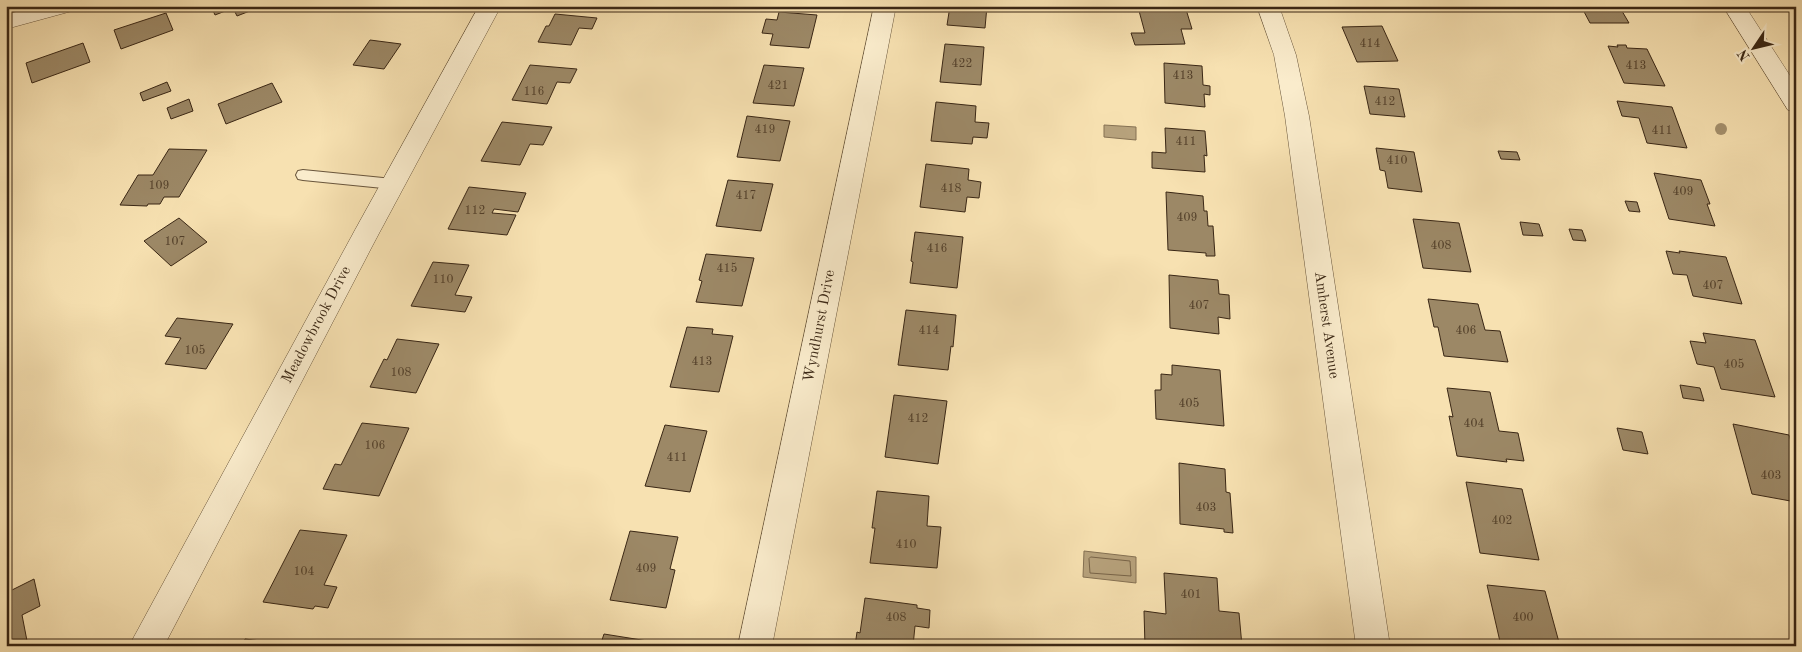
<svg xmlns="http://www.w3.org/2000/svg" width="1802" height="652" viewBox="0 0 1802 652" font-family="'Old Standard TT',serif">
	<rect width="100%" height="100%" fill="#f7e1b1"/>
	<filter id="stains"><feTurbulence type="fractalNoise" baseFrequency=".004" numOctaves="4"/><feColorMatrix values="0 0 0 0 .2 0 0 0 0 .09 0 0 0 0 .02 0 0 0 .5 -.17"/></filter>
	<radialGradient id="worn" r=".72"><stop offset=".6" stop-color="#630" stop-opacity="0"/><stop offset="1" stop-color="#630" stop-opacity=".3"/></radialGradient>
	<path fill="#b7a27c" stroke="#857153" d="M 1104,125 L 1136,127 L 1136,140 L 1104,137 Z
		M 1084,551 L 1136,557 L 1136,583 L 1083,577 Z"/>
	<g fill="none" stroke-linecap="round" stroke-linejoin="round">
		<path stroke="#786448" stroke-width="1" d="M 1091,557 L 1130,561 L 1131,576 L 1090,573 L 1089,559 Z"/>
	</g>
	<path fill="#9c8866" stroke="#3a2715" d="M 211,6 L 260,6 L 260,7 L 237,16 L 233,8 L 215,15 Z
		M 950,6 L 987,6 L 985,28 L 947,25 Z
		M 1185,6 L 1192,29 L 1181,29 L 1185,44 L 1135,45 L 1131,33 L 1145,33 L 1138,7 Z
		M 1332,6 L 1366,6 L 1367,10 L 1335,11 Z
		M 1581,6 L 1619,6 L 1629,23 L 1590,23 Z
		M 779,12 L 817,15 L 809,48 L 770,45 L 773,34 L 762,33 L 766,19 L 777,20 Z
		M 166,13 L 173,30 L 121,49 L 114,30 Z
		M 555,14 L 597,18 L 592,29 L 579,28 L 571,45 L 538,42 L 546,26 L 549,26 Z
		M 1382,26 L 1398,61 L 1357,62 L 1342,27 Z
		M 370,40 L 401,44 L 384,69 L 353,65 Z
		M 83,43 L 90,62 L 32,83 L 26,63 Z
		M 945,44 L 984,47 L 981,85 L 940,82 Z
		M 1617,45 L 1626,45 L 1627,48 L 1647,49 L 1665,86 L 1624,83 L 1608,46 L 1618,47 Z
		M 1164,63 L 1202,66 L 1203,85 L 1210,86 L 1210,95 L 1204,94 L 1205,107 L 1165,103 Z
		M 530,65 L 577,69 L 570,83 L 557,82 L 547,104 L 512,100 Z
		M 764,65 L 804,68 L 794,106 L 753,103 Z
		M 167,82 L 171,91 L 143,101 L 140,93 Z
		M 272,83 L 282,102 L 226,124 L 218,104 Z
		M 1364,86 L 1399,89 L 1405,117 L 1370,114 Z
		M 189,99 L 193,111 L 171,119 L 167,108 Z
		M 1617,101 L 1672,107 L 1687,148 L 1647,143 L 1639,118 L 1622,116 Z
		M 936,102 L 976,106 L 975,122 L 989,123 L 987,138 L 973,137 L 972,144 L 931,141 Z
		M 747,116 L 790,121 L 780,161 L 737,157 Z
		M 502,122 L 552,127 L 543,145 L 530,144 L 520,165 L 481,161 Z
		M 1165,128 L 1205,131 L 1207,156 L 1204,155 L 1205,172 L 1152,168 L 1152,152 L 1166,153 Z
		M 1376,148 L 1414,152 L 1422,192 L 1388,188 L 1385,171 L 1380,170 Z
		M 169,149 L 207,150 L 179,197 L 164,197 L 160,204 L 148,204 L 147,206 L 120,205 L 138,175 L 153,175 Z
		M 1498,151 L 1517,152 L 1520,160 L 1501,159 Z
		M 926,164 L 969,169 L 968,180 L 981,182 L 979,198 L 967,197 L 965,212 L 920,207 Z
		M 1654,173 L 1701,180 L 1710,204 L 1707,204 L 1715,226 L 1669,219 Z
		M 728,180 L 773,184 L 761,231 L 716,226 Z
		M 469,187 L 526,193 L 518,212 L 494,209 L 492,213 L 516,215 L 507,235 L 448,229 Z
		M 1166,192 L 1203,196 L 1204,211 L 1207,211 L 1208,226 L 1213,226 L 1215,256 L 1206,256 L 1206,253 L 1168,250 Z
		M 1625,201 L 1637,202 L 1640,212 L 1629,211 Z
		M 179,218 L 207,242 L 171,266 L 144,241 Z
		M 1413,219 L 1459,223 L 1471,272 L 1423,268 Z
		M 1520,222 L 1539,224 L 1543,236 L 1523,235 Z
		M 1569,229 L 1582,230 L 1586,241 L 1573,240 Z
		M 915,232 L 963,237 L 957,288 L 910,283 L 913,262 L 911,261 Z
		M 1666,251 L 1680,253 L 1679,251 L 1726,257 L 1742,304 L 1693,296 L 1687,275 L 1673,274 Z
		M 706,254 L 754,258 L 742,306 L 696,302 L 702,281 L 699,280 Z
		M 433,262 L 469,265 L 455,295 L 472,297 L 465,312 L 411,306 Z
		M 1169,275 L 1218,280 L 1219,294 L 1229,295 L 1230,319 L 1218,317 L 1219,334 L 1170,328 Z
		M 1428,299 L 1478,304 L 1485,330 L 1500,331 L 1508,362 L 1444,356 L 1438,327 L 1434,327 Z
		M 906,310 L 956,315 L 953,347 L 951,346 L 948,370 L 898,365 Z
		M 177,318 L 233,324 L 206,369 L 165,364 L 181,338 L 165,336 Z
		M 687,327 L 713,329 L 712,334 L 733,336 L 719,392 L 670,387 Z
		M 1703,333 L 1755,340 L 1775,397 L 1721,389 L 1714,367 L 1697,364 L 1690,341 L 1706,343 Z
		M 397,339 L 439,344 L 416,393 L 370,387 L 384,359 L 387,360 Z
		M 1172,365 L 1220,370 L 1224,426 L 1156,419 L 1155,390 L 1161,390 L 1161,374 L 1172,375 Z
		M 1680,385 L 1700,388 L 1704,401 L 1683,398 Z
		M 1447,388 L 1490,392 L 1499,431 L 1518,433 L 1524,461 L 1506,459 L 1507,462 L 1457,456 L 1449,416 L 1453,417 Z
		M 894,395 L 947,401 L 938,464 L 885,457 Z
		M 362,423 L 409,428 L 379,496 L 323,489 L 335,464 L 341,465 Z
		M 1733,424 L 1789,435 L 1796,458 L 1796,502 L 1752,494 Z
		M 665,425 L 707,431 L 690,492 L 645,486 Z
		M 1617,428 L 1642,432 L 1648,454 L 1623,450 Z
		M 1179,463 L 1225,469 L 1226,492 L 1230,493 L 1233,533 L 1224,532 L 1224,529 L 1180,524 Z
		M 1466,482 L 1522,489 L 1539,560 L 1480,553 Z
		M 877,491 L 929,496 L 927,526 L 941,527 L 937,568 L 870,563 L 875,528 L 872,528 Z
		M 300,530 L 347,535 L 324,585 L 337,587 L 328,608 L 315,606 L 313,609 L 263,602 Z
		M 630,531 L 678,537 L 670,569 L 675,570 L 666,608 L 610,600 Z
		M 1164,573 L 1217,578 L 1219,611 L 1239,613 L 1242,646 L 1145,646 L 1144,611 L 1166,614 Z
		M 34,579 L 40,606 L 22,615 L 28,646 L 6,646 L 6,593 Z
		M 1487,585 L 1545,591 L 1560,646 L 1501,646 Z
		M 865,598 L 917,605 L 917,608 L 930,610 L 929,628 L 915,626 L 913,646 L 855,646 L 857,632 L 860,633 Z
		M 604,634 L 654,642 L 653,646 L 600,646 Z
		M 245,639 L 293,645 L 242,646 Z"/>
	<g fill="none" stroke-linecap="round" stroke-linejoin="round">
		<defs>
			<path id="service" d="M 303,170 L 393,179 L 398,180 L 400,184 L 398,188 L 393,189 L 303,180 L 298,179 L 296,175 L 298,171 Z"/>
			<path id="minor" d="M 37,6 L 75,6 L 72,11 L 6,29 L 6,15 Z
				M 479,6 L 501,6 L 376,239 L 164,646 L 129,646 L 355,230 Z
				M 874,6 L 896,6 L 772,646 L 738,646 Z
				M 1257,6 L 1279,6 L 1296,55 L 1309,116 L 1390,646 L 1356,646 L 1285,116 L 1274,55 Z"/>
			<path id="tertiary" d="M 1723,6 L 1745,6 L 1796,85 L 1796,112 L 1788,110 Z"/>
		</defs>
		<use href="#service" stroke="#69563c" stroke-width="2"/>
		<use href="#minor" stroke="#69563c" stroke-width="1"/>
		<use href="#tertiary" stroke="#69563c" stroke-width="1"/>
		<use href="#service" fill="#faeccc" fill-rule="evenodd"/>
		<use href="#minor" fill="#faeccc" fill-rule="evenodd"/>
		<use href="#tertiary" fill="#faeccc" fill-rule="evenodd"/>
	</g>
	<circle fill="#a4906d" cx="1721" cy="129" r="6"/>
	<g text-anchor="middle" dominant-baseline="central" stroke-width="4" stroke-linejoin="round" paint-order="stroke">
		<g font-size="12" fill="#523f29">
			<text x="1370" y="44">414</text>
			<text x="962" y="64">422</text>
			<text x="1636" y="66">413</text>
			<text x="1183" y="76">413</text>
			<text x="778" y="86">421</text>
			<text x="534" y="92">116</text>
			<text x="1385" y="102">412</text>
			<text x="765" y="130">419</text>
			<text x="1662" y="131">411</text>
			<text x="1186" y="142">411</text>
			<text x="1397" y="161">410</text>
			<text x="159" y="186">109</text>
			<text x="951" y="189">418</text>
			<text x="1683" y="192">409</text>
			<text x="746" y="196">417</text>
			<text x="475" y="211">112</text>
			<text x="1187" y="218">409</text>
			<text x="175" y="242">107</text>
			<text x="1441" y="246">408</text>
			<text x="937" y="249">416</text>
			<text x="727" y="269">415</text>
			<text x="443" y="280">110</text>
			<text x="1713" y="286">407</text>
			<text x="1199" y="306">407</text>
			<text x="929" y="331">414</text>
			<text x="1466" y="331">406</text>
			<text x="195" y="351">105</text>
			<text x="702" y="362">413</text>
			<text x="1734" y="365">405</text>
			<text x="401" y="373">108</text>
			<text x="1189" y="404">405</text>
			<text x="918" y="419">412</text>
			<text x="1474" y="424">404</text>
			<text x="375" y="446">106</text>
			<text x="677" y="458">411</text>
			<text x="1771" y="476">403</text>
			<text x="1206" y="508">403</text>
			<text x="1502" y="521">402</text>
			<text x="906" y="545">410</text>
			<text x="646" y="569">409</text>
			<text x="304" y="572">104</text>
			<text x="1191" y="595">401</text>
			<text x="896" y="618">408</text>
			<text x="1523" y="618">400</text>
		</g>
		<g font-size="15" fill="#3a2715" stroke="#faeccc">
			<text transform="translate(317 325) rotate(-62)">Meadowbrook Drive</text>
			<text transform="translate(1326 325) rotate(82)">Amherst Avenue</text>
			<text transform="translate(820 326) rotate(-79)">Wyndhurst Drive</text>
		</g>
	</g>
	<rect width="1802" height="652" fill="none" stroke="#f7e1b1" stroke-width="25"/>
	<rect x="8" y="8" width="1787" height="637" fill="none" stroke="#3a2715" stroke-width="2.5"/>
	<rect x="12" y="12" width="1777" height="627" fill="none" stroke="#3a2715"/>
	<g transform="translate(1754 48) rotate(235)" stroke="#faeccc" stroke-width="4" paint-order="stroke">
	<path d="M0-4L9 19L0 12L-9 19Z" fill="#3a2715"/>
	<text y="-8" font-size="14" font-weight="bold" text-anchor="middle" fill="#3a2715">N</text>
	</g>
	<rect width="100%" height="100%" filter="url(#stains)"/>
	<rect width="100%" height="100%" fill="url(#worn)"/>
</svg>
